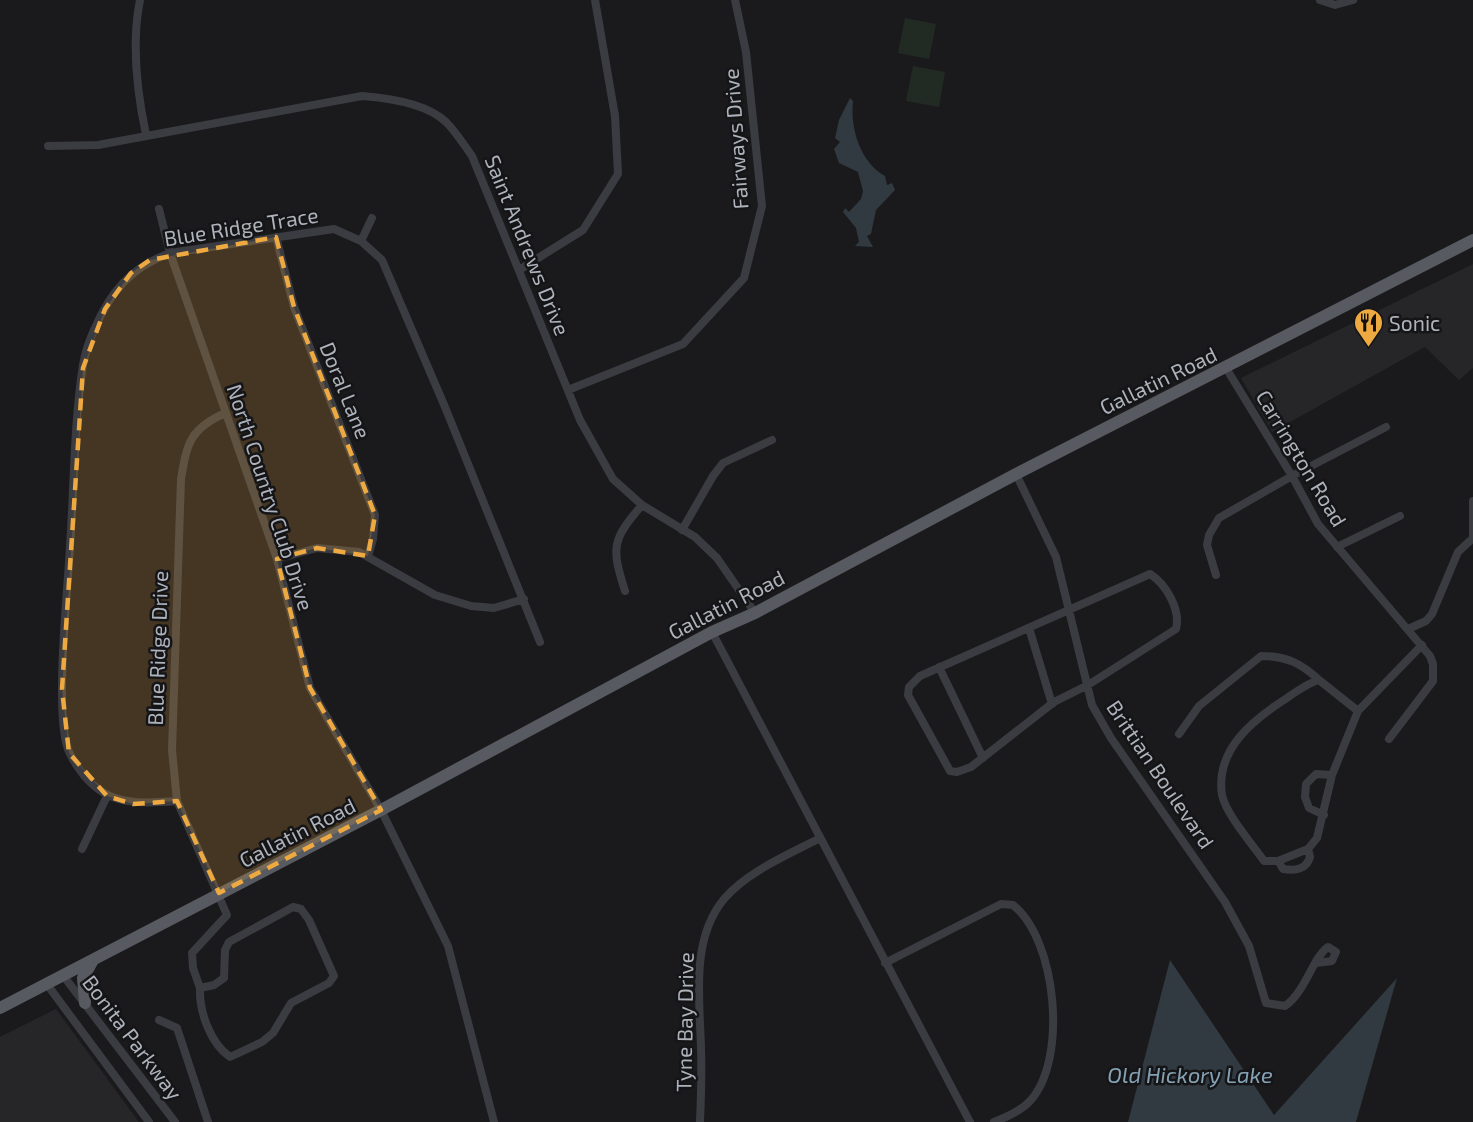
<svg xmlns="http://www.w3.org/2000/svg" width="1473" height="1122" viewBox="0 0 1473 1122" font-family="'Exo 2',sans-serif">
	<rect width="100%" height="100%" fill="#1a1a1c"/>
	<path fill="#262629" d="M 1473,264 L 1473,368 L 1459,380 L 1425,347 L 1272,432 L 1241,378 Z
		M 56,1009 L 139,1122 L 0,1122 L 0,1037 Z"/>
	<path fill="#222b23" d="M 905,18 L 936,24 L 929,59 L 898,53 Z
		M 913,66 L 945,72 L 939,107 L 906,101 Z"/>
	<path fill="#303a40" d="M 850,98 L 853,101 C 850,128 860,162 885,176 L 887,185 L 892,183 L 895,190 L 876,210 L 871,234 L 867,236 L 873,247 L 855,246 L 859,242 L 856,228 L 843,212 L 845,208 L 849,212 L 861,199 L 863,191 L 858,172 L 839,163 L 834,149 L 840,142 L 835,138 L 839,120 Z
		M 1170,960 L 1274,1115 L 1397,978 L 1356,1122 L 1128,1122 Z"/>
	<g fill="none" stroke-linecap="round" stroke-linejoin="round">
		<path stroke="#3b3c41" stroke-width="8" d="M 140,0 C 131,44 137,92 146,135
			M 1320,0 L 1335,5 L 1353,0
			M 48,146 L 98,145 L 362,96 C 389,98 426,103 446,122 C 456,132 464,145 472,156 L 580,420 L 613,479 L 642,505 L 695,537 L 717,558 L 755,613
			M 159,209 L 170,253 L 277,559 L 310,688 L 381,810 L 448,946 L 494,1122
			M 276,237 L 294,307 L 375,515 L 373,539 L 368,556
			M 361,241 L 372,218
			M 519,270 L 583,230 L 618,174 L 615,116 L 595,0
			M 1226,368 L 1292,476 L 1318,524 L 1430,656 L 1433,664 L 1433,681 L 1389,739
			M 568,390 L 683,344 L 744,278 L 762,206 L 746,52 L 735,0
			M 1016,474 L 1056,557 L 1092,705 L 1111,738 L 1225,902 L 1249,946 L 1266,1003 L 1285,1006 C 1306,991 1313,957 1328,947 L 1336,952 L 1332,961 L 1316,963
			M 682,530 L 713,476 L 723,463 L 772,440
			M 1473,538 L 1473,501
			M 1337,547 L 1400,516
			M 277,559 L 317,548 L 359,552 L 435,595 L 471,606 L 494,608 L 524,599
			M 1150,574 C 1166,584 1181,610 1176,629 L 1088,685 L 1054,702 L 971,767 L 957,772 L 950,771 L 908,695 L 909,687 L 920,676 Z
			M 1216,575 L 1207,545 L 1209,535 L 1219,518 L 1292,476 L 1386,427
			M 625,591 C 611,547 612,540 642,505
			M 1029,628 L 1052,704
			M 1408,629 L 1426,621 L 1432,614 L 1458,552 L 1473,538
			M 712,632 L 970,1122
			M 939,667 L 983,758
			M 1358,711 L 1319,680 C 1308,683 1297,691 1287,698 C 1254,719 1215,749 1222,795 C 1226,814 1252,844 1264,861 L 1278,861 L 1308,849 L 1317,838 L 1332,775 L 1358,711 L 1422,645
			M 1179,734 L 1199,706 L 1261,656 C 1286,656 1301,663 1319,680
			M 177,801 C 127,805 96,804 70,754 C 53,722 68,589 70,546 C 74,489 74,421 83,365 C 85,353 89,341 94,330 C 110,292 131,267 170,253 L 334,229 L 361,241 L 382,260 L 445,407 L 540,642
			M 1324,815 L 1309,808 L 1305,797 L 1306,784 L 1316,774 L 1332,775
			M 82,849 L 107,796
			M 1278,861 L 1283,869 C 1295,871 1306,870 1310,857 L 1308,849
			M 885,963 L 1001,904 L 1013,905 C 1057,940 1068,1060 1030,1101 C 1021,1111 1007,1117 994,1122
			M 62,974 L 175,1122
			M 46,983 L 149,1122
			M 200,988 C 199,1011 210,1043 230,1057 L 262,1042 L 273,1033 L 291,1003 L 329,983 L 334,976 L 309,920 L 301,909 L 293,907 L 229,942 L 225,950 L 224,978 L 214,985 L 200,988 L 193,968 L 192,953 L 227,915 L 177,801 L 172,750 L 181,479 C 187,443 190,429 225,413
			M 159,1020 L 177,1028 L 208,1122
			M 700,1122 C 701,1098 702,1073 701,1049 C 700,1000 690,940 724,899 C 748,871 788,855 820,838"/>
		<path stroke="#575a60" stroke-width="12" d="M 85,1003 L 83,978 L 93,960
			M 0,1008 L 381,810 L 712,632 L 755,613 L 1016,474 L 1473,240"/>
	</g>
	<path fill="#eeaa40" fill-opacity="0.2" stroke="#eeaa40" stroke-width="4.5" stroke-dasharray="12 8" stroke-linejoin="round" d="M 276,237 L 294,307 L 375,515 L 368,556 L 317,548 L 277,559 L 310,688 L 381,810 L 219,893 L 177,801 L 133,804 L 107,796 L 69,753 L 62,689 L 83,368 L 105,309 L 131,273 L 150,260 Z"/>
	<defs>
		<symbol id="restaurant-pin" viewBox="-11 -11 22 30"><path d="M0 17L-7.5 6A9.5 9.5 0 1 1 7.5 6Z" fill="#eeaa40" stroke="#151517"/><path d="M-5-6h1v4h1v-4h1v4h1v-4h1v5L-1.5 .5V6h-2V.5L-5-1ZM5-6V6H3V1.5H1.5Q1.5-4 5-6Z" fill="#111"/></symbol>
	</defs>
	<g fill-rule="evenodd">
		<use href="#restaurant-pin" x="1352" y="306" width="33" height="45"/>
	</g>
	<g text-anchor="middle" dominant-baseline="central" stroke-width="5" stroke-linejoin="round" paint-order="stroke">
		<g font-size="21" fill="#adb2bb" stroke="#151517">
			<text transform="translate(735 139) rotate(-94)">Fairways Drive</text>
			<text transform="translate(241 226) rotate(-9)">Blue Ridge Trace</text>
			<text transform="translate(528 245) rotate(68)">Saint Andrews Drive</text>
			<text transform="translate(1158 380) rotate(-26)">Gallatin Road</text>
			<text transform="translate(346 390) rotate(68)">Doral Lane</text>
			<text transform="translate(1302 458) rotate(59)">Carrington Road</text>
			<text transform="translate(271 497) rotate(72)">North Country Club Drive</text>
			<text transform="translate(726 604) rotate(-27)">Gallatin Road</text>
			<text transform="translate(157 648) rotate(-88)">Blue Ridge Drive</text>
			<text transform="translate(1161 774) rotate(56)">Brittian Boulevard</text>
			<text transform="translate(297 832) rotate(-27)">Gallatin Road</text>
			<text transform="translate(684 1022) rotate(-89)">Tyne Bay Drive</text>
			<text transform="translate(133 1037) rotate(53)">Bonita Parkway</text>
		</g>
		<g font-size="21" fill="#adb2bb" stroke="#151517" text-anchor="start">
			<text x="1389" y="322">Sonic</text>
		</g>
		<g font-size="22" font-style="italic" fill="#85a2b5" stroke="#151517">
			<text x="1190" y="1074">Old Hickory Lake</text>
		</g>
	</g>
</svg>
